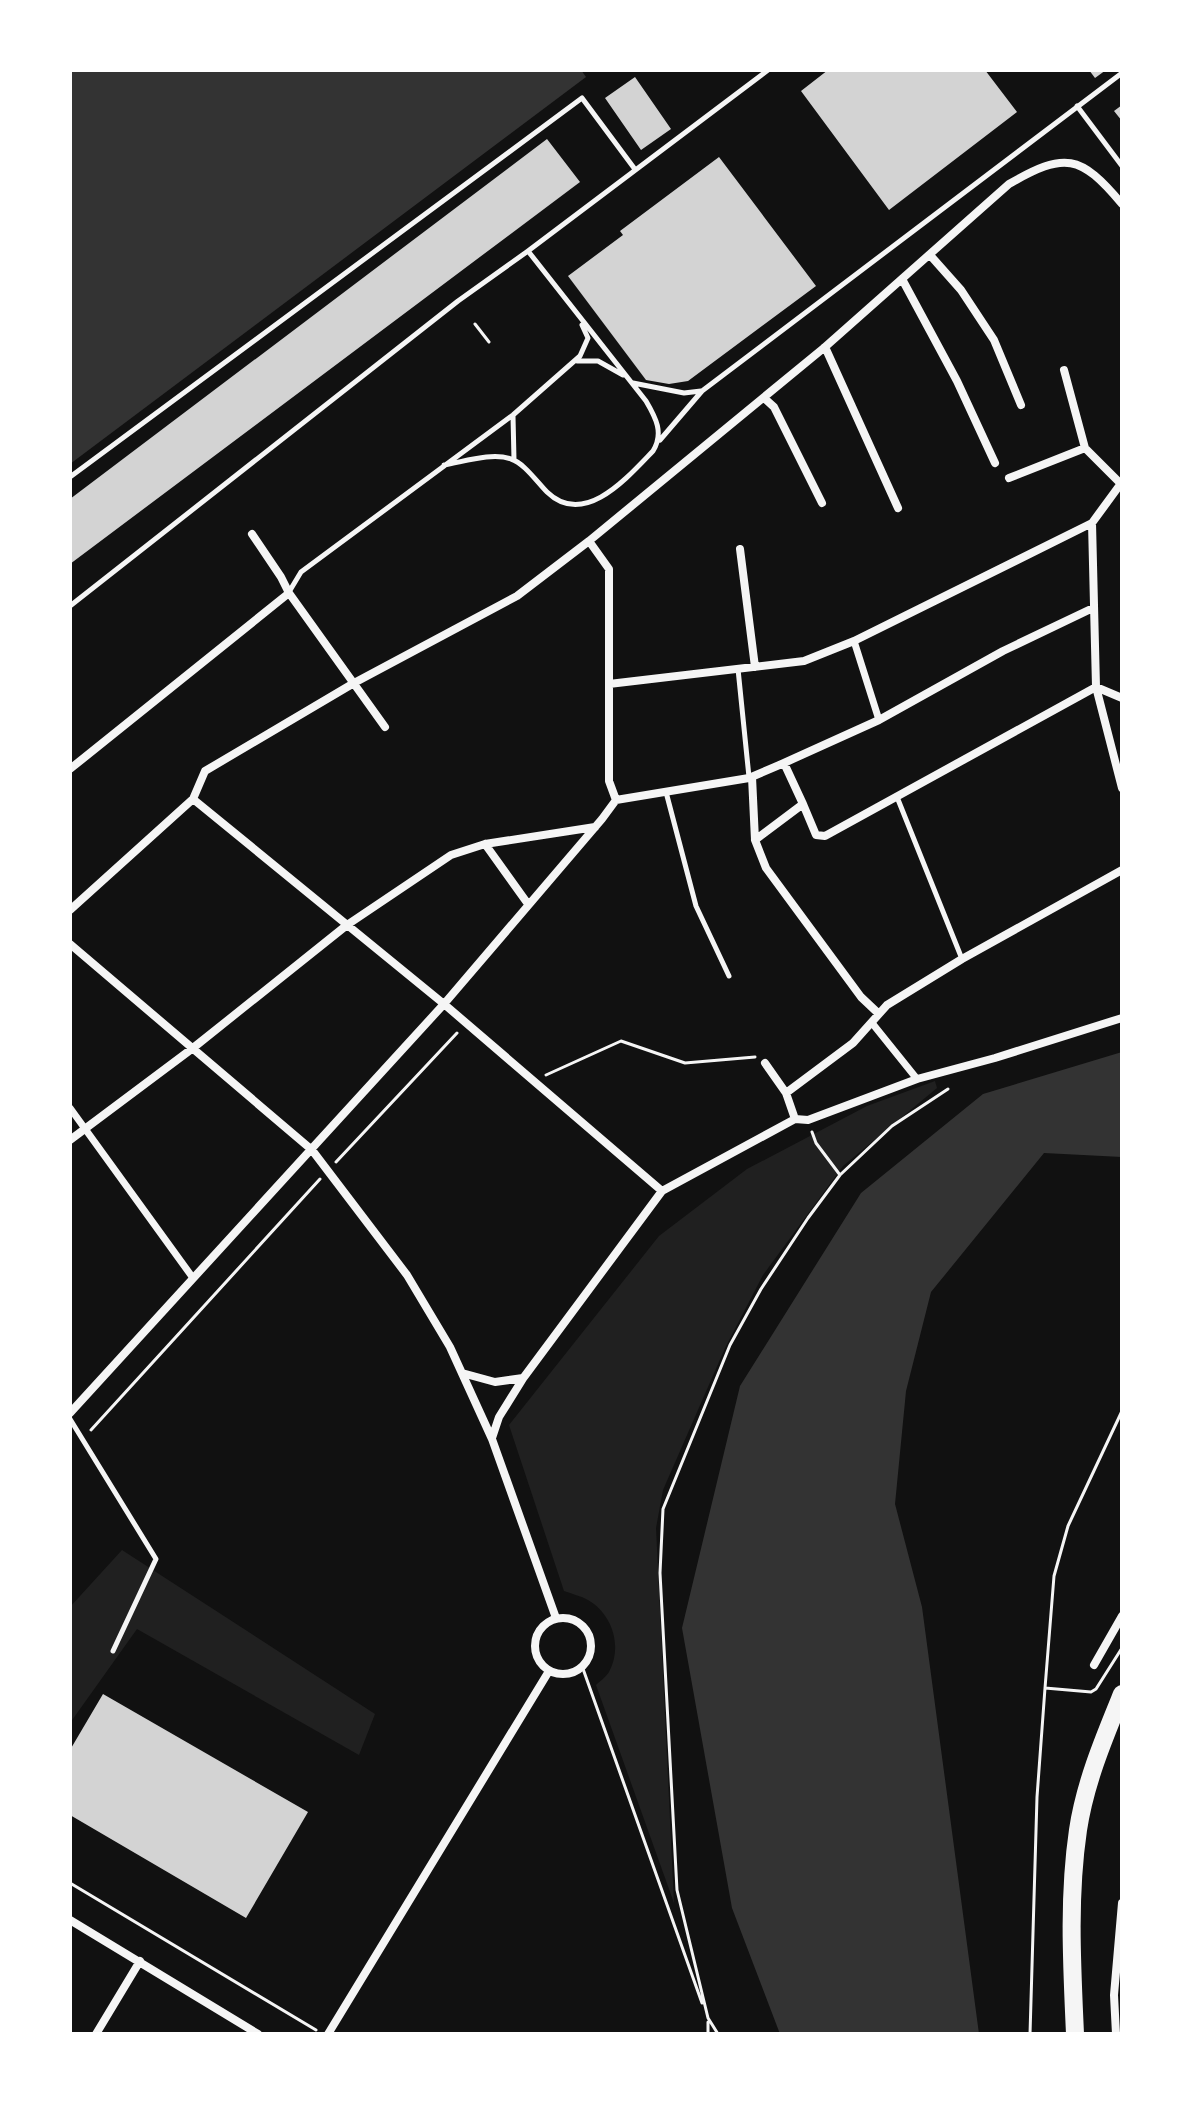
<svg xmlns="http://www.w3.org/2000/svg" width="1192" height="2104" viewBox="0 0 1192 2104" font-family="Montserrat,sans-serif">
	<rect width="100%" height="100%" fill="#111"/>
	<path fill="#202020" d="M 935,1081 L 937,1088 L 843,1166 L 763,1275 L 725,1348 L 663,1490 L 656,1528 L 674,1903 L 596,1685 C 600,1681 606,1677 609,1672 C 623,1646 612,1614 588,1600 C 581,1596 572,1594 564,1591 L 509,1425 L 659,1236 L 747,1169 L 867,1106 Z
		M 122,1550 L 375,1714 L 359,1755 L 137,1629 L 70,1723 L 70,1607 Z"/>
	<path fill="#333" d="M 70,70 L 581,70 L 586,77 L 70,464 Z
		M 1122,1052 L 1122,1157 L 1044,1153 L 931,1292 L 906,1391 L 895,1504 L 922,1607 L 979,2034 L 780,2034 L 732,1908 L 682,1628 L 740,1386 L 861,1193 L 983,1094 Z"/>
	<path fill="#d3d3d3" d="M 828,70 L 985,70 L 1017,112 L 889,210 L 801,91 Z
		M 1089,70 L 1106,70 L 1095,78 Z
		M 635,77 L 671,129 L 641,150 L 605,98 Z
		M 1122,105 L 1122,121 L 1114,111 Z
		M 547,139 L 580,182 L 70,564 L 70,499 Z
		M 719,157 L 816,286 L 688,381 L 669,384 L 646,380 L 568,276 L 623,235 L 620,231 Z
		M 103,1694 L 308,1812 L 246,1918 L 70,1815 L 70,1750 Z"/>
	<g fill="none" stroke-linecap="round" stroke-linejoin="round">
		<path stroke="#f5f5f5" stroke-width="3" d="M 475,324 L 489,342
			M 546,1075 L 621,1041 L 685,1063 L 755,1057
			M 812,1132 L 816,1143 L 840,1175
			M 336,1162 L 457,1033
			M 91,1430 L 320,1179
			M 582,1666 L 702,2003
			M 1045,1688 L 1054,1576 L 1068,1526 L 1122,1411
			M 70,1883 L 316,2030
			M 708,2022 L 708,2034
			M 718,2034 L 708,2018 L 677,1890 L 660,1573 L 663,1509 L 730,1345 L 761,1289 L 808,1218 L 840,1175 L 892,1126 L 948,1089
			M 1030,2034 L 1037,1797 L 1045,1688 L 1091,1692 L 1096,1689 L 1122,1648"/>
		<path stroke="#f5f5f5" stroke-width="5" d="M 1077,106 L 1122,166
			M 577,361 L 598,361 L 623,375
			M 633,383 L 684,393 L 701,391
			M 513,416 L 514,460
			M 660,440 L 702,391 L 1122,73
			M 444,465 C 463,462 492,452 511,459 C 524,463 537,482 547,492 C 584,528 627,478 653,451 C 664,433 656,418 646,401 L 528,251 L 768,70
			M 70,477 L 582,98 L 634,168
			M 289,592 L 301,572 L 513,415 L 580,356 L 588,338 L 582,325
			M 70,606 L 458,301 L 528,251
			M 738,669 L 749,777
			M 666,792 L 696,906 L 729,976
			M 897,797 L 962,959
			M 70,1419 L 156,1559 L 113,1651"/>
		<path stroke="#f5f5f5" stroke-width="7" d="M 854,641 L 879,720
			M 872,1023 L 917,1079
			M 70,1108 L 193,1278"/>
		<path stroke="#f5f5f5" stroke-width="8" d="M 930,255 L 961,290 L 994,340 L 1021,405
			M 902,279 L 957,381 L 995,463
			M 825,347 L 898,508
			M 1064,370 L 1085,448 L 1121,484
			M 764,398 L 774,407 L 822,503
			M 1009,478 L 1085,448
			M 1122,482 L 1092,523 L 1096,687 L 1122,788
			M 252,534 L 281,577 L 289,593 L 385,727
			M 589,541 L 609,569 L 609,781 L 616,800
			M 740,549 L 755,667
			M 609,684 L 804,661 L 854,641 L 1092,523
			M 1096,687 L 1122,698
			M 784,763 L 879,720 L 1003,651 L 1093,608
			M 70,769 L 289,593
			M 193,799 L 444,1004 L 662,1191
			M 616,800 L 749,778 L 784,763 L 803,804 L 755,840 L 752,777
			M 803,804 L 816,835 L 825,836 L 1096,687
			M 755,840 L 766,868 L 861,997 L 879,1014
			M 485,844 L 528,904
			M 70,910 L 193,799 L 205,771 L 354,683 L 517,596 L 589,541 L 825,347 L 1009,184 C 1065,152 1080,154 1122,204
			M 70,944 L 312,1150 L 407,1275 L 450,1347 L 492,1439 L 556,1618
			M 765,1063 L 786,1093 L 795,1119
			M 786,1093 L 853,1043 L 887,1005 L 962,959 L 1122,870
			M 70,1140 L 193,1048 L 347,925 L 451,855 L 485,844 L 595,827
			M 462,1373 L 495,1382 L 523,1378
			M 70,1413 L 444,1004 L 602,819 L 616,800
			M 492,1438 L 499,1417 L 524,1377 L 662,1191 L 795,1119 L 808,1120 L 917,1079 L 995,1058 L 1122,1018
			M535 1646a28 28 0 1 1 56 0a28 28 0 1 1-56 0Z
			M 1094,1665 L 1122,1616
			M 70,1920 L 258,2034
			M 96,2034 L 140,1961
			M 328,2034 L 549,1671
			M 1116,2034 L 1114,1995 L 1122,1903"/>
		<path stroke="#f5f5f5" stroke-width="18" d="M 1075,2034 C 1072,1966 1068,1898 1078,1830 C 1085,1783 1104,1738 1122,1694"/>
	</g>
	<rect width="1192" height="2104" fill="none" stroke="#ffffff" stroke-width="144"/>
</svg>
